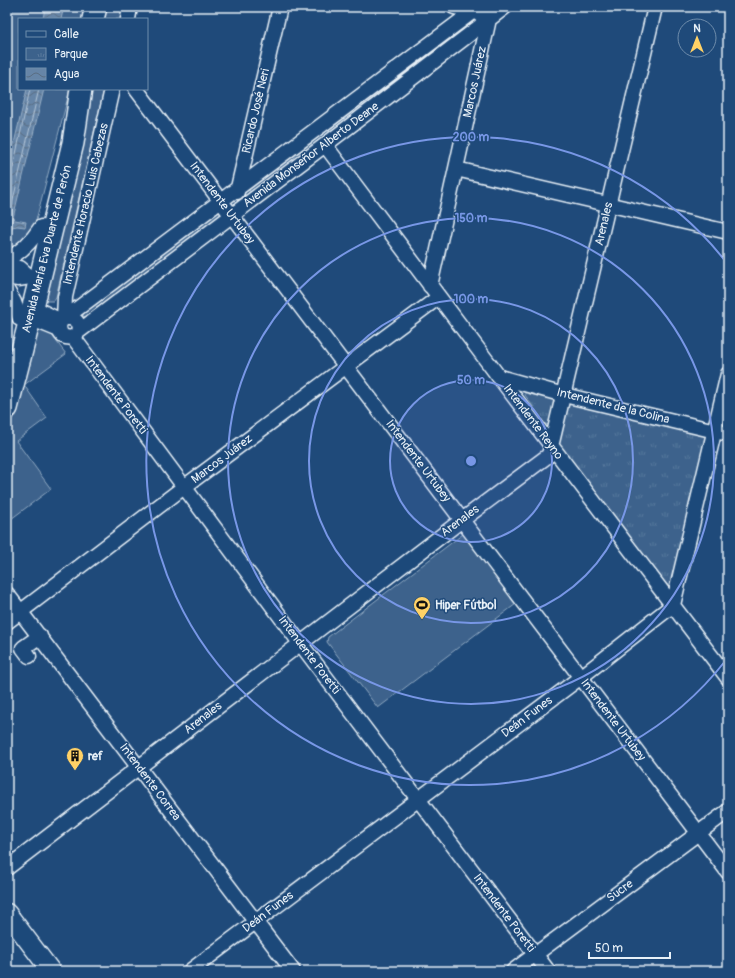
<svg xmlns="http://www.w3.org/2000/svg" width="735" height="978" viewBox="0 0 735 978" font-family="Pangolin,sans-serif">
	<defs>
		<pattern id="park-tufts" width="24" height="20" patternUnits="userSpaceOnUse"><rect width="24" height="20" fill="#3c628c"/><path d="M3 7l-1-3M5 7V3M7 7l1-3M15 17l-1-3M17 17v-4M19 17l1-3" fill="none" stroke="#58799d"/></pattern>
		<pattern id="water-waves" width="16" height="10" patternUnits="userSpaceOnUse"><rect width="16" height="10" fill="#6685a7"/><path d="M0 5q4-4 8 0t8 0" fill="none" stroke="#596d82"/></pattern>
	</defs>
	<rect width="100%" height="100%" fill="#1f4a7a"/>
	<filter id="ink" filterUnits="userSpaceOnUse"><feTurbulence type="fractalNoise" baseFrequency=".025" numOctaves="2"/><feDisplacementMap in="SourceGraphic" scale="8" xChannelSelector="R" yChannelSelector="G"/><feConvolveMatrix kernelMatrix="1 2 1 2 8 2 1 2 1" color-interpolation-filters="sRGB"/></filter>
	<g filter="url(#ink)">
		<path fill="#3c628c" stroke="#92aac2" d="M 7,7 L 90,7 L 87,19 L 19,19 L 19,89 L 70,89 L 34,228 L 7,255 Z
			M 101,7 L 123,7 L 120,19 L 98,19 Z
			M 471,21 L 473,24 L 332,133 L 329,132 L 328,128 Z
			M 86,89 L 104,89 L 56,297 L 53,301 L 47,301 L 44,299 Z
			M 308,143 L 312,144 L 313,146 L 250,194 L 249,193 L 250,187 Z
			M 220,210 L 222,215 L 86,317 L 83,316 L 83,313 Z
			M 7,296 L 12,318 L 7,352 Z
			M 42,328 L 50,333 L 66,354 L 24,385 L 47,418 L 16,441 L 51,489 L 7,522 L 7,422 L 31,334 L 36,329 Z
			M 463,534 L 516,604 L 378,708 L 327,642 L 328,637 Z"/>
		<path fill="url(#park-tufts)" stroke="#92aac2" d="M 525,391 L 556,398 L 550,425 L 545,424 L 525,395 Z
			M 570,403 L 702,433 L 707,436 L 671,585 L 666,585 L 562,451 L 559,444 L 568,405 Z"/>
		<path fill="url(#water-waves)" stroke="#9ab0c7" d="M 45,7 L 64,7 L 61,19 L 43,19 Z
			M 27,89 L 44,89 L 13,218 L 15,220 L 26,222 L 25,227 L 17,226 L 12,227 L 7,245 L 7,182 L 10,160 Z"/>
		<g fill="none" stroke-linecap="round" stroke-linejoin="round">
			<path stroke="#b4c6d8" stroke-width="1" d="M 7,171 L 10,171 L 13,168 L 30,89
				M 7,230 L 8,226 L 11,222 L 9,217 L 39,89"/>
			<defs>
				<path id="minor" d="M 128,19 L 130,7
					M 136,89 L 728,872
					M 325,145 L 499,377 L 728,678
					M 456,169 L 728,232
					M 237,192 L 280,7
					M 7,259 C 22,252 32,241 41,227
					M 7,265 L 20,268 L 30,277
					M 7,277 L 18,279 L 30,277 L 40,280
					M 430,286 L 489,19 L 473,11 L 454,7
					M 7,290 L 14,302 L 20,319
					M 32,311 L 37,321 L 59,330
					M 32,311 L 41,311 L 61,321
					M 67,318 C 85,317 81,344 63,336 C 58,331 58,326 61,321 L 479,7
					M 64,319 L 65,297 L 112,89
					M 78,332 L 325,145 L 505,7
					M 73,337 L 300,643 L 548,971
					M 499,377 L 564,395 L 728,434
					M 7,594 L 293,971
					M 7,622 L 184,487 L 439,297
					M 29,656 L 23,648 L 40,636
					M 7,868 L 462,520 L 549,455 L 655,7
					M 190,971 L 581,677 L 673,605 L 728,374
					M 513,971 L 728,811"/>
				<path id="major" d="M 7,913 L 51,971"/>
				<path id="highway" d="M 93,19 L 96,7
					M 7,408 L 29,323 L 73,143 L 81,89"/>
			</defs>
			<use href="#minor" stroke="#e8f1f8" stroke-width="17"/>
			<use href="#major" stroke="#e8f1f8" stroke-width="21"/>
			<use href="#highway" stroke="#e8f1f8" stroke-width="24"/>
			<use href="#minor" stroke="#1f4a7a" stroke-width="14"/>
			<use href="#major" stroke="#1f4a7a" stroke-width="18"/>
			<use href="#highway" stroke="#1f4a7a" stroke-width="21"/>
		</g>
	</g>
	<circle cx="471" cy="461" r="81" fill="#7897e6" fill-opacity=".12"/>
	<g fill="none" stroke="#7897e6" stroke-width="2">
		<circle cx="471" cy="461" r="81"/>
		<circle cx="471" cy="461" r="162"/>
		<circle cx="471" cy="461" r="243"/>
		<path d="M726 660A324 324 0 1 1 726 262"/>
	</g>
	<defs>
		<symbol id="stadium-pin" viewBox="-11 -11 22 30"><path d="M0 17L-7.5 6A9.5 9.5 0 1 1 7.5 6Z" fill="#ffd166" stroke="#1f4a7a"/><path d="M0-5a6.5 5 0 1 0 0 10a6.5 5 0 1 0 0-10ZM-3.5-1.8h7v3.6h-7Z" fill="#111"/></symbol>
		<symbol id="building-pin" viewBox="-11 -11 22 30"><path d="M0 17L-7.5 6A9.5 9.5 0 1 1 7.5 6Z" fill="#ffd166" stroke="#1f4a7a"/><path d="M-4-6H4V6H1V3H-1V6H-4ZM-2.5-4.3h1.7v1.8h-1.7ZM.8-4.3h1.7v1.8H.8ZM-2.5-1h1.7V.8h-1.7ZM.8-1h1.7V.8H.8Z" fill="#111"/></symbol>
	</defs>
	<g fill-rule="evenodd">
		<use href="#stadium-pin" x="412" y="595" width="20" height="27"/>
		<use href="#building-pin" x="65" y="746" width="20" height="27"/>
	</g>
	<g text-anchor="middle" dominant-baseline="central" stroke-width="3" stroke-linejoin="round" paint-order="stroke">
		<g font-size="12" fill="#e8f1f8" stroke="#1f4a7a">
			<text transform="translate(475 82) rotate(-78)">Marcos Juárez</text>
			<text transform="translate(256 111) rotate(-77)">Ricardo José Neri</text>
			<text transform="translate(311 155) rotate(-37)">Avenida Monseñor Alberto Deane</text>
			<text transform="translate(222 203) rotate(53)">Intendente Urtubey</text>
			<text transform="translate(86 204) rotate(-77)">Intendente Horacio Luis Cabezas</text>
			<text transform="translate(604 224) rotate(-77)">Arenales</text>
			<text transform="translate(47 249) rotate(-76)">Avenida María Eva Duarte de Perón</text>
			<text transform="translate(116 395) rotate(53)">Intendente Poretti</text>
			<text transform="translate(613 406) rotate(14)">Intendente de la Colina</text>
			<text transform="translate(533 422) rotate(53)">Intendente Reyno</text>
			<text transform="translate(222 459) rotate(-37)">Marcos Juárez</text>
			<text transform="translate(418 461) rotate(53)">Intendente Urtubey</text>
			<text transform="translate(460 521) rotate(-37)">Arenales</text>
			<text transform="translate(309 655) rotate(53)">Intendente Poretti</text>
			<text transform="translate(527 717) rotate(-37)">Deán Funes</text>
			<text transform="translate(203 718) rotate(-38)">Arenales</text>
			<text transform="translate(613 720) rotate(53)">Intendente Urtubey</text>
			<text transform="translate(150 782) rotate(53)">Intendente Correa</text>
			<text transform="translate(620 891) rotate(-36)">Sucre</text>
			<text transform="translate(268 912) rotate(-37)">Deán Funes</text>
			<text transform="translate(504 913) rotate(53)">Intendente Poretti</text>
		</g>
		<g font-size="12" font-weight="bold" fill="#e8f1f8" stroke="#1f4a7a" text-anchor="start">
			<text x="435" y="605">Hiper Fútbol</text>
			<text x="88" y="756">ref</text>
		</g>
	</g>
	<circle cx="471" cy="461" r="6" fill="#7897e6" stroke="#1f4a7a" stroke-width="2"/>
	<g font-size="12" text-anchor="middle" font-weight="bold" fill="#7897e6" stroke="#1f4a7a" stroke-width="3" stroke-linejoin="round" paint-order="stroke">
		<text x="471" y="141">200 m</text>
		<text x="471" y="222">150 m</text>
		<text x="471" y="303">100 m</text>
		<text x="471" y="384">50 m</text>
	</g>
	<rect width="735" height="978" fill="none" stroke="#1f4a7a" stroke-width="24"/>
	<rect x="12" y="12" width="711" height="954" fill="none" stroke="#e8f1f8" stroke-width="1.5" filter="url(#ink)"/>
	<rect x="18" y="18" width="130" height="72" fill="#1f4a7a" stroke="#6f8dac"/>
	<rect x="26" y="31" width="20" height="6" fill="#1f4a7a" stroke="#6f8dac"/>
	<text x="54" y="38" font-size="12" fill="#e8f1f8">Calle</text>
	<rect x="26" y="48" width="20" height="12" fill="url(#park-tufts)" stroke="#6f8dac"/>
	<text x="54" y="58" font-size="12" fill="#e8f1f8">Parque</text>
	<rect x="26" y="68" width="20" height="12" fill="url(#water-waves)" stroke="#6f8dac"/>
	<text x="54" y="78" font-size="12" fill="#e8f1f8">Agua</text>
	<g transform="translate(697 38)"><circle r="19" fill="#1f4a7a" stroke="#6f8dac"/>
	<path d="M0-3L7 15L0 10L-7 15Z" fill="#ffd166"/>
	<text y="-6" font-size="11" font-weight="bold" text-anchor="middle" fill="#e8f1f8">N</text>
	</g>
	<path d="M589 952v6h81v-6" fill="none" stroke="#e8f1f8" stroke-width="2"/>
	<text x="595" y="952" font-size="12" fill="#e8f1f8" stroke="#1f4a7a" stroke-width="3" paint-order="stroke">50 m</text>
</svg>
